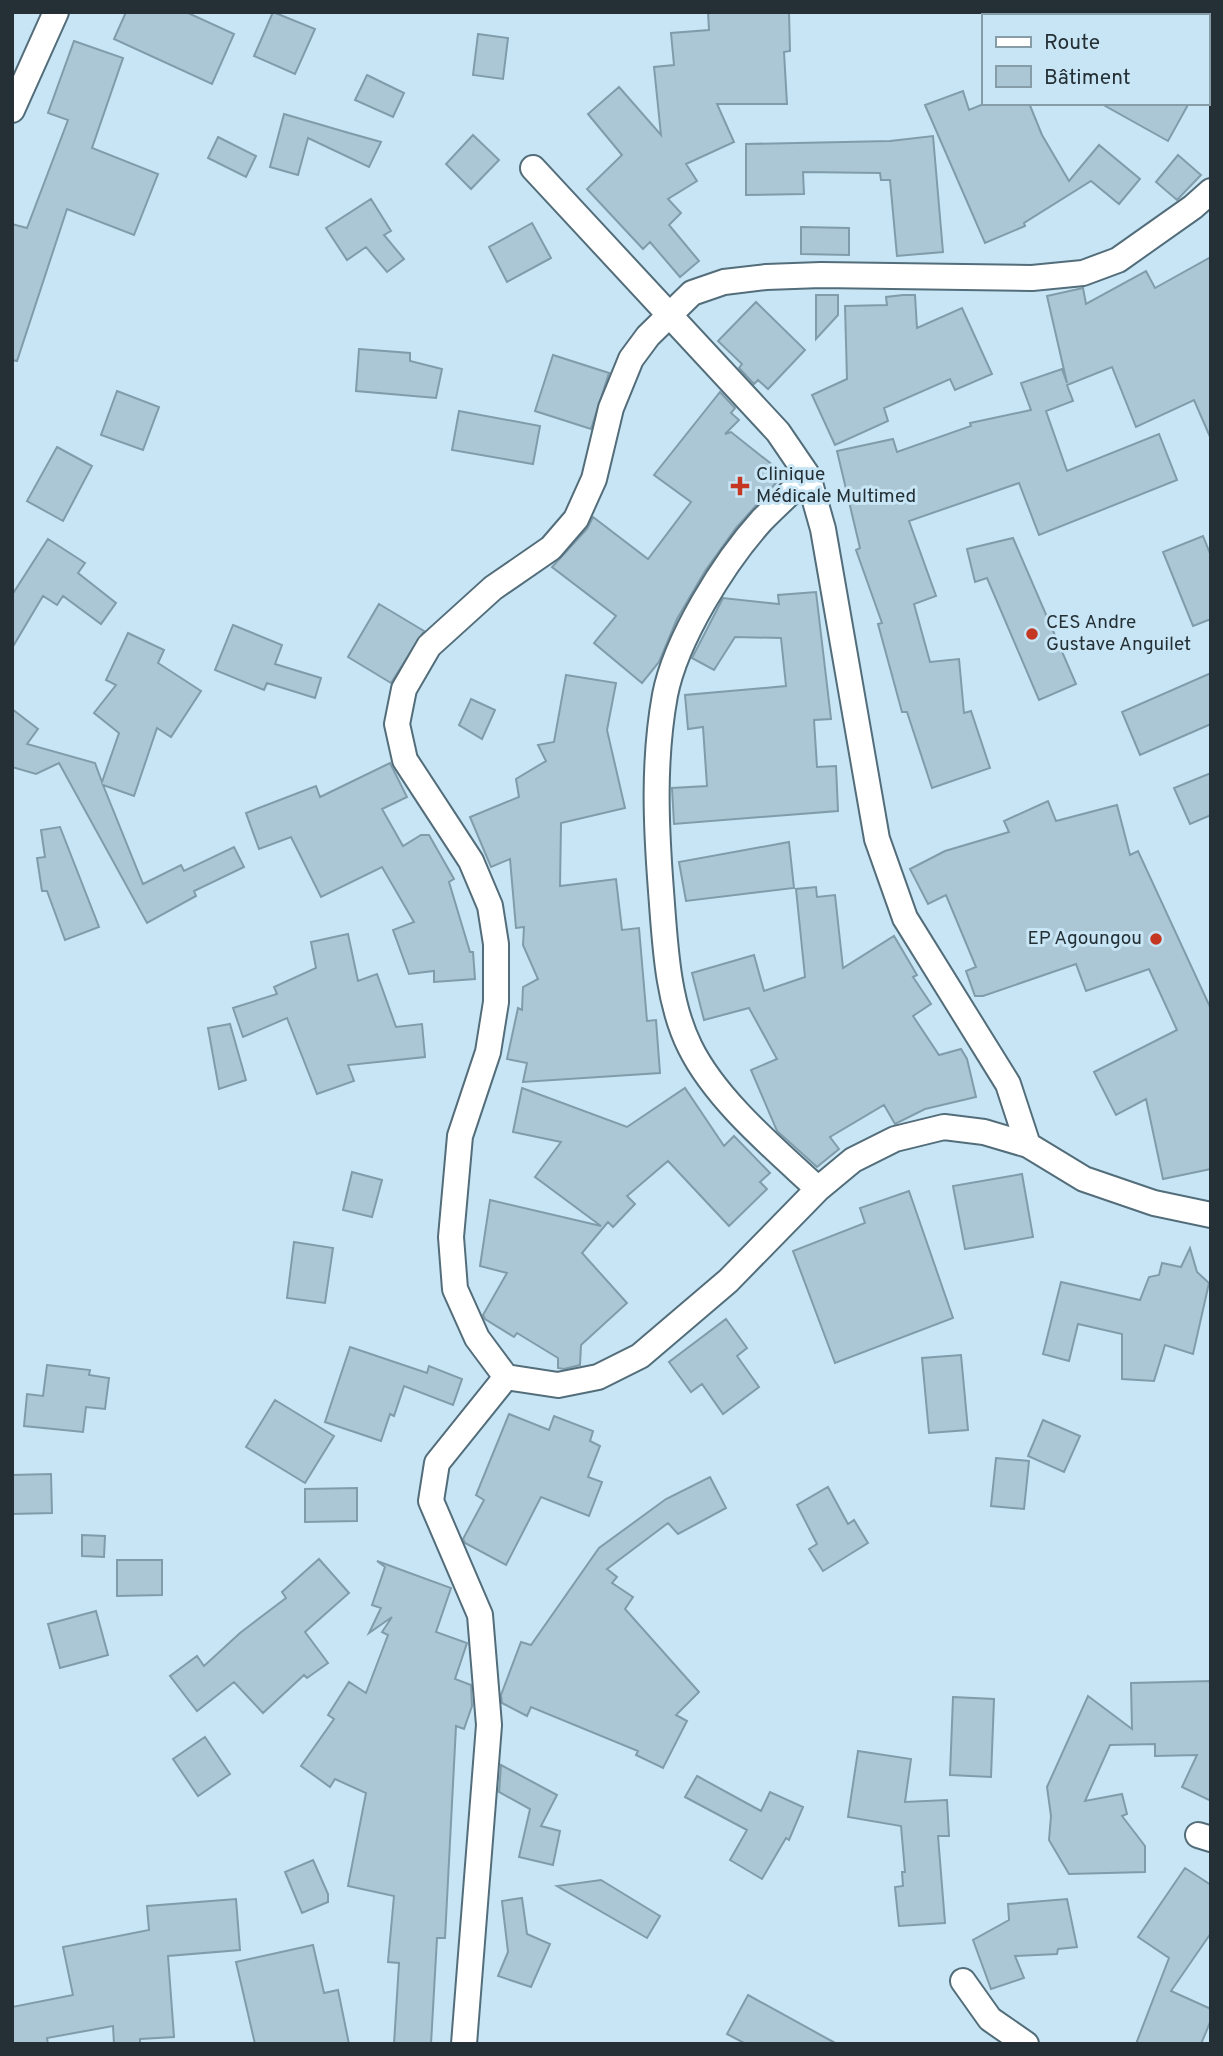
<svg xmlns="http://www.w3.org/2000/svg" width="1223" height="2056" viewBox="0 0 1223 2056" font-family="Overpass,sans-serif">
	<rect width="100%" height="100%" fill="#c7e5f4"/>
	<path fill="#abc7d6" stroke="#809caa" stroke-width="2" d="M 126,12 L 186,12 L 234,34 L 212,84 L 114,39 Z
		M 273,12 L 315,29 L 295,74 L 254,56 Z
		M 708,12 L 789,12 L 790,51 L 784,52 L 787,104 L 717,104 L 734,142 L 686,164 L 697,181 L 668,199 L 681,213 L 669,225 L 699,261 L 680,277 L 650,242 L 643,249 L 587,189 L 622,155 L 588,114 L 619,87 L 661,135 L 654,67 L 674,65 L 671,33 L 709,30 Z
		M 478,34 L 508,38 L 503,79 L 473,75 Z
		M 74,41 L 123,58 L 92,148 L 158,174 L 134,235 L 67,209 L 17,361 L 12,360 L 12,224 L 27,228 L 68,120 L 48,113 Z
		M 367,75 L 404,93 L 393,117 L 355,100 Z
		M 963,91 L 969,110 L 986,103 L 1029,103 L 1042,135 L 1069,181 L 1099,145 L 1140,179 L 1119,204 L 1091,181 L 1024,223 L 1025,226 L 985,243 L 925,105 Z
		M 1100,103 L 1189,103 L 1168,141 Z
		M 284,114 L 349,133 L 381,142 L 369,167 L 308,138 L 298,175 L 270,167 Z
		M 473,135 L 499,160 L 471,189 L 446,164 Z
		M 933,136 L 943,252 L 897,256 L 890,180 L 881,180 L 880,173 L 803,172 L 804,194 L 746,195 L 746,144 L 890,141 Z
		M 218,137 L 256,156 L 246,177 L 208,158 Z
		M 1178,155 L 1201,175 L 1177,200 L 1156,182 Z
		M 371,199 L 391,231 L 384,235 L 404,259 L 387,272 L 366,247 L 347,260 L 326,228 Z
		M 532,223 L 551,258 L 507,282 L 489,247 Z
		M 801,227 L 849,228 L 849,255 L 801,254 Z
		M 1211,257 L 1211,439 L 1194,400 L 1136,427 L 1112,367 L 1067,385 L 1073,401 L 1046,411 L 1067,471 L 1159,434 L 1177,480 L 1039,535 L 1019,483 L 909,521 L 936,596 L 914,604 L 930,662 L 959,659 L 964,713 L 971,711 L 990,768 L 932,788 L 907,712 L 902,712 L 878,624 L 882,623 L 856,550 L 860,548 L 837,451 L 893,439 L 897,452 L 971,426 L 970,423 L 1031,410 L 1021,383 L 1062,369 L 1067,383 L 1047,296 L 1083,288 L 1086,304 L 1146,271 L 1155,288 Z
		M 816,295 L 838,295 L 838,315 L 816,339 Z
		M 903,295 L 915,295 L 917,328 L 962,308 L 992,374 L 955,390 L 950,379 L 884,408 L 888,421 L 835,445 L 812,395 L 847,379 L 845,306 L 887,305 L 886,297 Z
		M 756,302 L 805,350 L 768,389 L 758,380 L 754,384 L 739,368 L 742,364 L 718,341 Z
		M 359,349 L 410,353 L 410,361 L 442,369 L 436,398 L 356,391 Z
		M 553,355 L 609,373 L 591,429 L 535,411 Z
		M 117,391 L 159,407 L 143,450 L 101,435 Z
		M 720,392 L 735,408 L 731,413 L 739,420 L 725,434 L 731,432 L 784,474 L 736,528 L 705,571 L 677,619 L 659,662 L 642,683 L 594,643 L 616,616 L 552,567 L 587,529 L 593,517 L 648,559 L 691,502 L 654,475 Z
		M 459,411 L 540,426 L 533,464 L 452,450 Z
		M 57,447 L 92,466 L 63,521 L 27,501 Z
		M 1203,536 L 1211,556 L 1211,619 L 1193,626 L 1163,552 Z
		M 1013,538 L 1076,684 L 1039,700 L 987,578 L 975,582 L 967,549 Z
		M 48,539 L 85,563 L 78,573 L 116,603 L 101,624 L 63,596 L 57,605 L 43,596 L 12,648 L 12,595 Z
		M 816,592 L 831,719 L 814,720 L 817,767 L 836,766 L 838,811 L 674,824 L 672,788 L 707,786 L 703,727 L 688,729 L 685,695 L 786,686 L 781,638 L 735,637 L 714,670 L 692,658 L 723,598 L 779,604 L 778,595 Z
		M 379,604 L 424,631 L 391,683 L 348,657 Z
		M 233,625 L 282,645 L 275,664 L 321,678 L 315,698 L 267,683 L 264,690 L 215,670 Z
		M 128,633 L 164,650 L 158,663 L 201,691 L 171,737 L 157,728 L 134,796 L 103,785 L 143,884 L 181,865 L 184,871 L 234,847 L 244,867 L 194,891 L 196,896 L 147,923 L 59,763 L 36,774 L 12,767 L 12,709 L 38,729 L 27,744 L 95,763 L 102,782 L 119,733 L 94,713 L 116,685 L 106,680 Z
		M 1211,673 L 1211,724 L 1140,755 L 1122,712 Z
		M 566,675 L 616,683 L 607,730 L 625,808 L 561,823 L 560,886 L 616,879 L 622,930 L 639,928 L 647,1021 L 656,1020 L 660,1073 L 523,1082 L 527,1063 L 507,1059 L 518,1008 L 522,1010 L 523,987 L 538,979 L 523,945 L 524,927 L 516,928 L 510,859 L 491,867 L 470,817 L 519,797 L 516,779 L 546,761 L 538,745 L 554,742 Z
		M 471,699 L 495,710 L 482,739 L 459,725 Z
		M 390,763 L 407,797 L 382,809 L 403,846 L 421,835 L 429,835 L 454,879 L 449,882 L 470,952 L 473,952 L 475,979 L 434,982 L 434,971 L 409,974 L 393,930 L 414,922 L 382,867 L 321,897 L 291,837 L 259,849 L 246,813 L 316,786 L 320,797 Z
		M 1211,773 L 1211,815 L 1190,824 L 1174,788 Z
		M 1048,801 L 1056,821 L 1117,805 L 1130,855 L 1138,851 L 1211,1009 L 1211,1169 L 1163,1179 L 1146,1099 L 1116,1115 L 1094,1072 L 1177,1030 L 1149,969 L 1086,991 L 1076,964 L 983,996 L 975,996 L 966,971 L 976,967 L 946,895 L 928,904 L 910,869 L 945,851 L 1009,832 L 1004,821 Z
		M 60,827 L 99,927 L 65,940 L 47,891 L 42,891 L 37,858 L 45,857 L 41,830 Z
		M 789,842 L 794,888 L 686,901 L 679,862 Z
		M 816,887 L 817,897 L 835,895 L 843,968 L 894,936 L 917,975 L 913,977 L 931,1004 L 913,1016 L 939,1055 L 961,1049 L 967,1059 L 976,1097 L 925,1109 L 895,1124 L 884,1105 L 830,1137 L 839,1149 L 817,1167 L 777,1131 L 751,1070 L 777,1059 L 749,1008 L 704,1020 L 692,973 L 754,955 L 764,991 L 805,977 L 796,889 Z
		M 348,934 L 358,981 L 377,974 L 396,1027 L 422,1024 L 425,1057 L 348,1065 L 354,1081 L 317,1094 L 287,1018 L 243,1037 L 233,1008 L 277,994 L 274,987 L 316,968 L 311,942 Z
		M 230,1024 L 246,1080 L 219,1089 L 208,1028 Z
		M 522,1088 L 627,1127 L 685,1088 L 724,1146 L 734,1136 L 770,1173 L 760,1182 L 767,1189 L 729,1226 L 668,1161 L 627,1196 L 635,1204 L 613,1227 L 608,1222 L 582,1253 L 627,1303 L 581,1345 L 580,1365 L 564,1369 L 558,1368 L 558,1358 L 517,1333 L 514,1337 L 485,1319 L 483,1315 L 507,1273 L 480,1266 L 490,1200 L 601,1226 L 535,1177 L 561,1142 L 513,1132 Z
		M 352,1172 L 382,1180 L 372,1217 L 343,1210 Z
		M 1022,1174 L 1033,1237 L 965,1249 L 953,1186 Z
		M 909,1191 L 953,1318 L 835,1363 L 793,1251 L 865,1223 L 860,1208 Z
		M 294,1242 L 333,1248 L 325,1303 L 287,1298 Z
		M 1190,1248 L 1197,1272 L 1209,1283 L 1193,1354 L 1165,1345 L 1154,1381 L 1122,1379 L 1122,1334 L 1078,1324 L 1069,1361 L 1043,1354 L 1061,1282 L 1140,1300 L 1149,1277 L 1159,1275 L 1162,1263 L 1181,1267 Z
		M 726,1319 L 747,1348 L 737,1356 L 759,1387 L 723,1414 L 702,1384 L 691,1392 L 669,1362 Z
		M 350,1347 L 427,1373 L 429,1366 L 462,1379 L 453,1405 L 404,1386 L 394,1416 L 390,1414 L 381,1441 L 325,1422 Z
		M 961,1355 L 968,1430 L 929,1433 L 922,1358 Z
		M 47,1365 L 90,1370 L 89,1375 L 109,1378 L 105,1409 L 86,1407 L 83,1432 L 24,1426 L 27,1394 L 43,1396 Z
		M 275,1400 L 334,1436 L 305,1483 L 246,1447 Z
		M 509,1414 L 549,1430 L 554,1416 L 593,1431 L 590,1441 L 600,1446 L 588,1477 L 602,1482 L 589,1516 L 541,1497 L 506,1565 L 465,1543 L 463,1539 L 484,1500 L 476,1495 Z
		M 1043,1420 L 1080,1436 L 1064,1472 L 1028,1456 Z
		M 996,1458 L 1029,1461 L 1024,1509 L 991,1506 Z
		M 51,1474 L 52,1513 L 12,1514 L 12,1475 Z
		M 710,1477 L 726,1508 L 678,1534 L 668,1523 L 607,1569 L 617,1577 L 612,1583 L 633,1597 L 625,1609 L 699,1692 L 676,1715 L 687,1721 L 663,1768 L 636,1755 L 638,1751 L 531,1707 L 527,1716 L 502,1703 L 501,1695 L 521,1642 L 531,1645 L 599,1548 L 666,1499 Z
		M 828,1487 L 848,1524 L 854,1520 L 868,1543 L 823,1571 L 809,1549 L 817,1544 L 797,1505 Z
		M 357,1488 L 357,1521 L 305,1522 L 305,1489 Z
		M 82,1535 L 105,1536 L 104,1557 L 82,1556 Z
		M 319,1559 L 349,1593 L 305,1632 L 328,1663 L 307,1678 L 304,1675 L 263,1713 L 234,1682 L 197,1711 L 170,1676 L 197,1656 L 204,1666 L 240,1633 L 286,1598 L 282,1592 Z
		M 117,1560 L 162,1560 L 162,1595 L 117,1596 Z
		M 377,1561 L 451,1588 L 436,1632 L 467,1643 L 455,1679 L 471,1685 L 472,1706 L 464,1729 L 456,1726 L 445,1938 L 437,1938 L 431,2044 L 394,2044 L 399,1963 L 388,1962 L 394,1896 L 348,1886 L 366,1793 L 335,1779 L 330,1787 L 301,1766 L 334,1719 L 328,1715 L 349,1682 L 366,1693 L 388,1635 L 382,1632 L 392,1617 L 369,1633 L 381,1608 L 372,1605 L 385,1567 Z
		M 96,1611 L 108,1655 L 60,1668 L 48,1624 Z
		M 1211,1681 L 1211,1801 L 1182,1787 L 1197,1755 L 1155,1756 L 1155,1744 L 1110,1745 L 1085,1801 L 1122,1794 L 1127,1814 L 1122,1816 L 1145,1846 L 1145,1872 L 1069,1874 L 1049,1840 L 1051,1816 L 1047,1787 L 1088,1696 L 1132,1729 L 1131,1683 Z
		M 953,1697 L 994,1699 L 991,1777 L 950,1775 Z
		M 205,1737 L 230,1774 L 198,1796 L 173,1759 Z
		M 858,1751 L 911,1759 L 905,1802 L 947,1800 L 949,1836 L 938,1836 L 945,1923 L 899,1926 L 895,1887 L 903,1886 L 902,1872 L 905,1872 L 901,1826 L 848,1817 Z
		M 501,1765 L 557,1795 L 541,1826 L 560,1831 L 553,1865 L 519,1857 L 530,1809 L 499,1792 Z
		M 697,1776 L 761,1811 L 770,1792 L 803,1807 L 789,1840 L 786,1838 L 762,1879 L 730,1860 L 747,1830 L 685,1797 Z
		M 313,1860 L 328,1894 L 328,1902 L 302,1913 L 285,1872 Z
		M 1185,1868 L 1211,1885 L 1211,1933 L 1171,1991 L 1211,2009 L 1211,2020 L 1201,2044 L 1136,2044 L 1169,1958 L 1138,1937 Z
		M 601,1880 L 660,1916 L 647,1938 L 557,1886 Z
		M 522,1898 L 527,1934 L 550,1944 L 531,1987 L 498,1976 L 508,1952 L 502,1901 Z
		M 236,1899 L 240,1950 L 168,1956 L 174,2037 L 140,2039 L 140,2044 L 114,2044 L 113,2026 L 47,2038 L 48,2044 L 12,2044 L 12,2007 L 73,1995 L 63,1947 L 149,1930 L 147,1906 Z
		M 1067,1899 L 1077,1947 L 1058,1949 L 1057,1954 L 1015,1956 L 1024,1978 L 991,1989 L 973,1940 L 1009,1920 L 1008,1904 Z
		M 313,1945 L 324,1993 L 338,1990 L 349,2044 L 255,2044 L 236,1962 Z
		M 748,1995 L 837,2044 L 746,2044 L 727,2034 Z"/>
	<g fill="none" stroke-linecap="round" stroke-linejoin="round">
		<defs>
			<path id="minor" d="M 12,110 L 56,12
				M 533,168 L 778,432 L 808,476 C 793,490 777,505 762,520 C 724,562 676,639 665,695 C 653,761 656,826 661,891 C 665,942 667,1001 690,1047 C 716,1100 775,1149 818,1189
				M 1211,191 L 1193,207 L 1118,260 L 1083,273 L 1032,278 L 821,275 L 766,277 L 724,282 L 692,293 L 648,336 L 631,359 L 611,408 L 594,479 L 576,519 L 551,548 L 493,588 L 429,646 L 404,689 L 397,724 L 405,760 L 471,861 L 490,906 L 496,944 L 496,1002 L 488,1052 L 460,1136 L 451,1237 L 455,1289 L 477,1338 L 506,1377 L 558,1385 L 598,1377 L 640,1356 L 728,1281 L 818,1189 L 853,1160 L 895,1139 L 944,1127 L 984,1132 L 1028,1145 L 1084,1179 L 1154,1203 L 1211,1215
				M 808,476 L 823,529 L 877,839 L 905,918 L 1008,1084 L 1028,1145
				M 1198,1835 L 1211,1839
				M 963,1981 L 990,2019 L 1026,2044
				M 464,2044 L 489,1725 L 480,1615 L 431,1501 L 437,1463 L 506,1377"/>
		</defs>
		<use href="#minor" stroke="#536d7a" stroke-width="28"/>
		<use href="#minor" stroke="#fff" stroke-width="24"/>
	</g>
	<g fill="#c43823" stroke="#c7e5f4" stroke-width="2.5">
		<path d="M736.5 475.5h7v7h7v7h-7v7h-7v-7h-7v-7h7z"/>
		<circle cx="1032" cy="634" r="7"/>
		<circle cx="1156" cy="939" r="7"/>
	</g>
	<g text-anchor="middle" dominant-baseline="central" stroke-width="6" stroke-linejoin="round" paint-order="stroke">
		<g font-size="19" fill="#243036" stroke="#c7e5f4" text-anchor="start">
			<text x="756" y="475">Clinique<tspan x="756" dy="22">Médicale Multimed</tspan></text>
			<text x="1046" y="623">CES Andre<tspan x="1046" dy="22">Gustave Anguilet</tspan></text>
			<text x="1142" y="939" text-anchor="end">EP Agoungou</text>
		</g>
	</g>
	<rect width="1223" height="2056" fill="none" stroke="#243036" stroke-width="28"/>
	<rect x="982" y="14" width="228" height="91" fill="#c7e5f4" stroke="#869da8" stroke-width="2"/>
	<rect x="996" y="37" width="35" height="10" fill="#ffffff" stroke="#869da8" stroke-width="2"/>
	<text x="1044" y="49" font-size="21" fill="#243036">Route</text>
	<rect x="996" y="66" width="35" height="21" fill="#abc7d6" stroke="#869da8" stroke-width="2"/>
	<text x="1044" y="84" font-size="21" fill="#243036">Bâtiment</text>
</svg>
